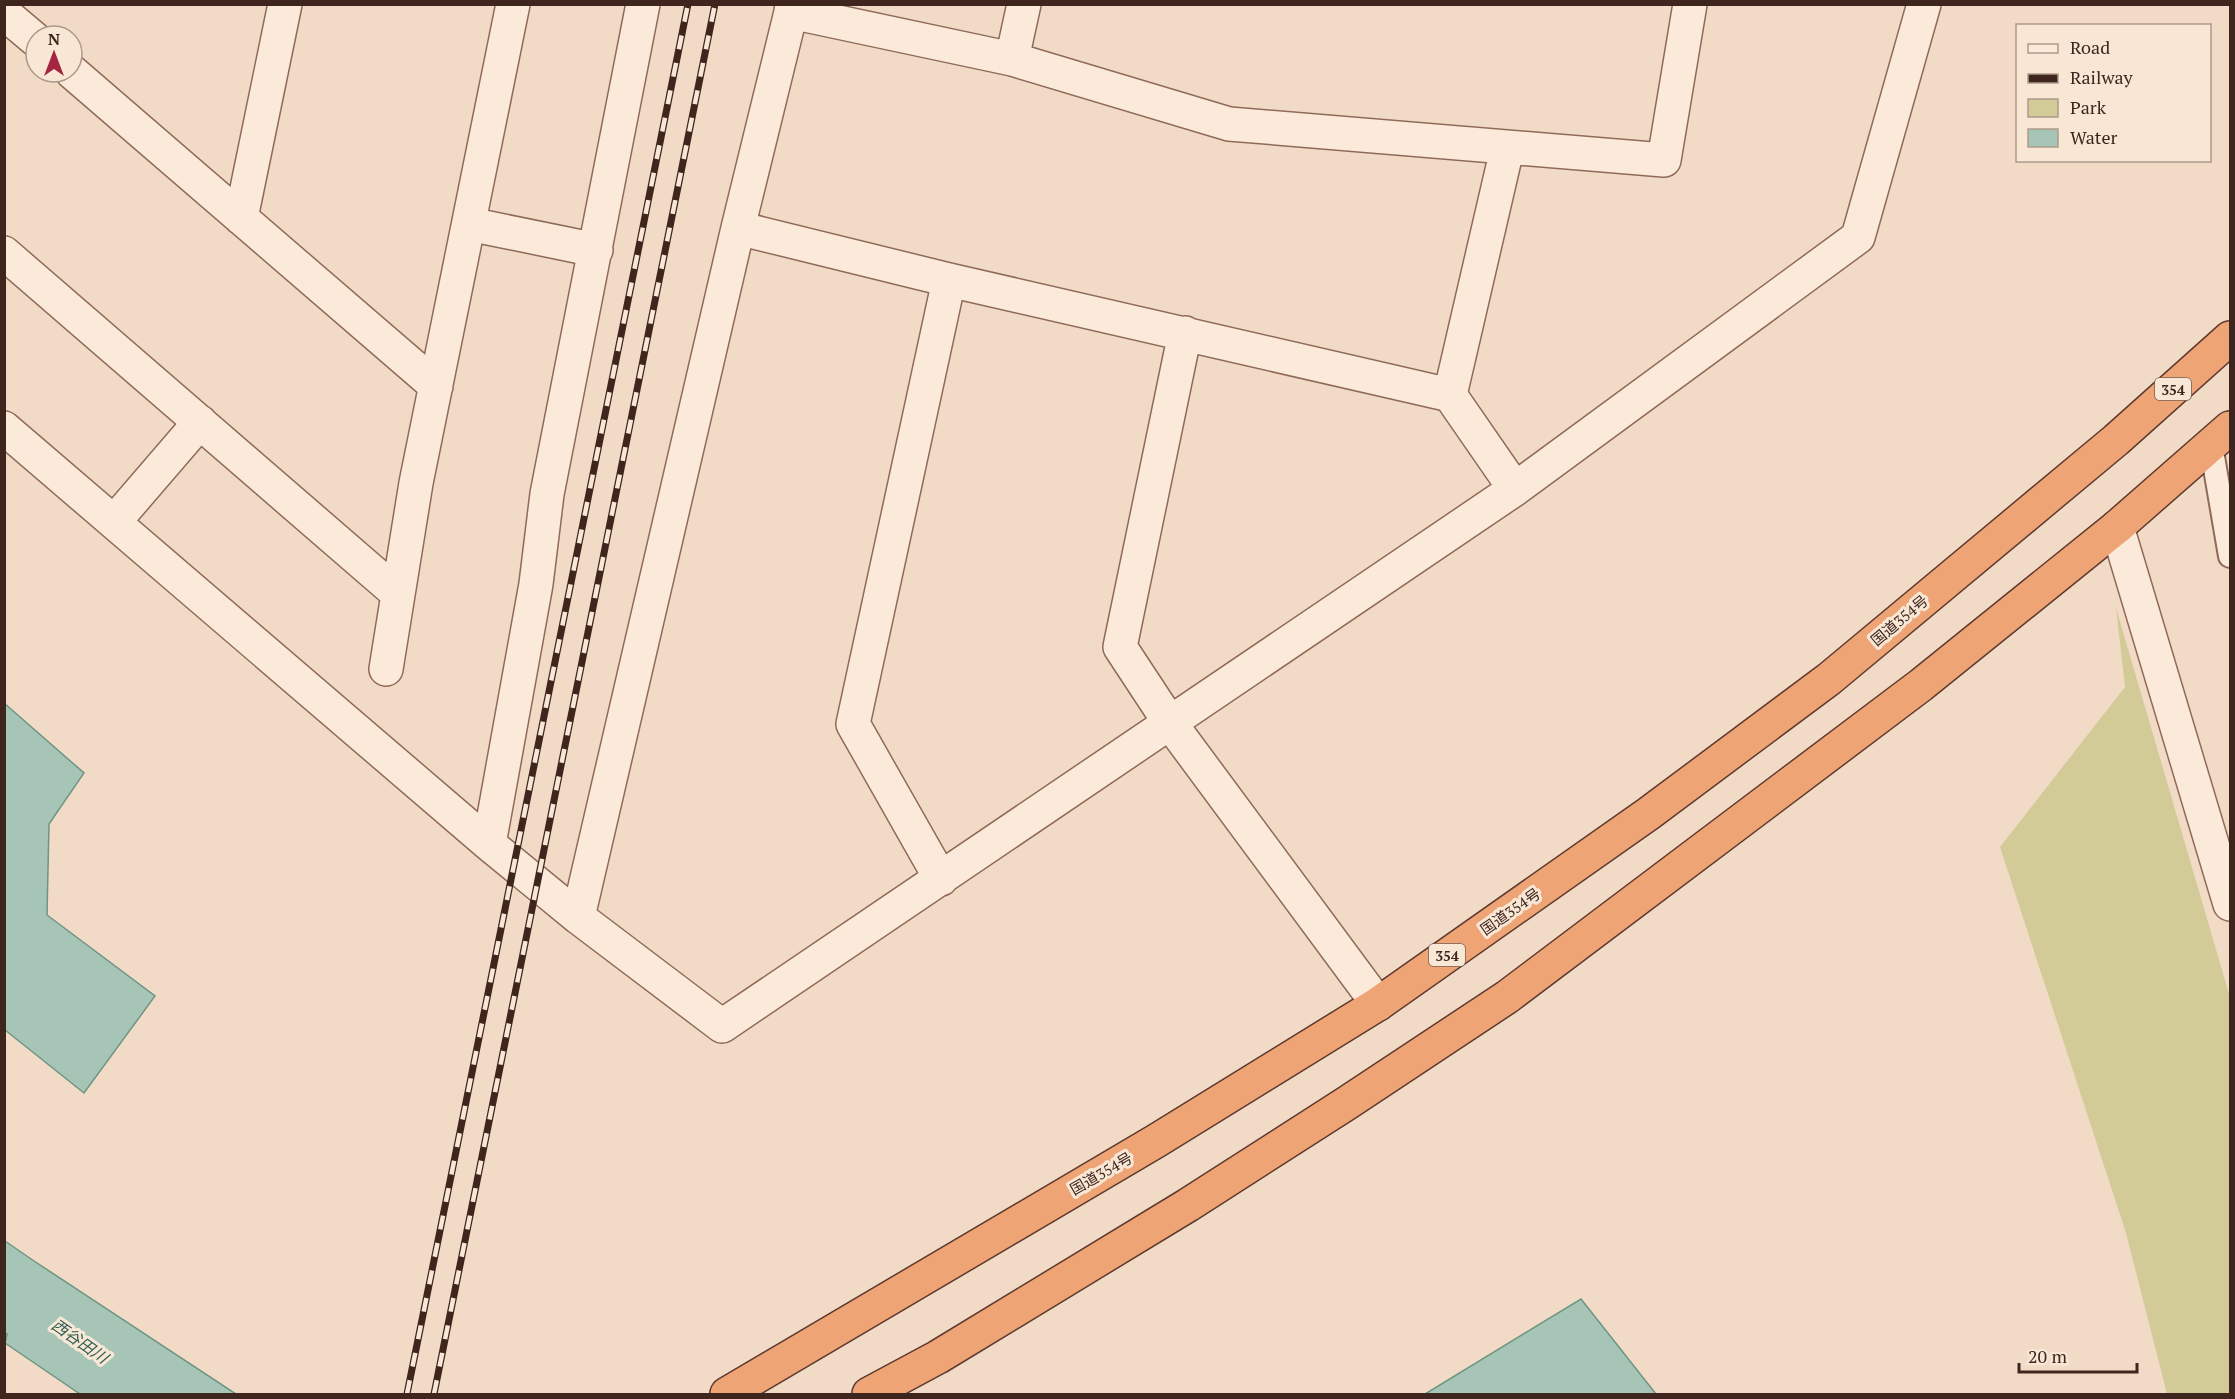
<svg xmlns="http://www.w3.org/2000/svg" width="2235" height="1399" viewBox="0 0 2235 1399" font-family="'PT Serif','Noto Sans JP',serif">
	<rect width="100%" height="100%" fill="#f2dbc6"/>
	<path fill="#d2cb98" d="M 2116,608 L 2230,997 L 2230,1394 L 2167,1394 L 2126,1233 L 2000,847 L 2125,687 Z"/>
	<path fill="#a7c5b6" stroke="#6d9582" stroke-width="1.5" d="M 4,703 L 84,773 L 49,824 L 47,915 L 155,996 L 84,1093 L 5,1030 Z
		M 5,1241 L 34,1261 L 236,1394 L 80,1394 L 5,1343 L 7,1334 L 4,1333 Z
		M 1581,1299 L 1656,1394 L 1425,1394 Z"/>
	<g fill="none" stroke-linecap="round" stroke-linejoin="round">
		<defs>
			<path id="service" d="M 2211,445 L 2230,556"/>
			<path id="minor" d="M 792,4 L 791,12 L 1012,59 L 1229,124 L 1664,160 L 1690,4
				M 791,12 L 738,228 L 949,280 L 1450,395 L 1507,149
				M 4,13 L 36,40
				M 1012,59 L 1024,4
				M 72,72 L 436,386
				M 241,218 L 285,4
				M 469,224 L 596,250
				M 738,228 L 578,917 L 722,1026 L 1515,489 L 1858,237 L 1924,4
				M 4,253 L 397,593
				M 1185,333 L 1120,647 L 1170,723 L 1378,1004
				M 1450,395 L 1515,489
				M 4,428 L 489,844 L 536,584 L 547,494 L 643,4
				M 114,522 L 200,422
				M 2117,527 L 2230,904
				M 386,669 L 416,483 L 513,4
				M 489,844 L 578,917
				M 941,879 L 853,724 L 949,280"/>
			<path id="trunk" d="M 727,1394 L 1156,1141 L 1378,1004 L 1648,814 L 1829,679 L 2116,440 L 2230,338
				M 869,1394 L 938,1357 L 1188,1205 L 1347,1103 L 1507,997 L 1921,685 L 2117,527 L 2230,428"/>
		</defs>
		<use href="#service" stroke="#8f6a59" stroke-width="26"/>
		<use href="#minor" stroke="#8f6a59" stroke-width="36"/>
		<use href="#trunk" stroke="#5d392e" stroke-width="36"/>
		<use href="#service" stroke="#fbeada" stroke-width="22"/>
		<use href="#minor" stroke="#fbeada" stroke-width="33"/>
		<use href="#trunk" stroke="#efa476" stroke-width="33"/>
		<defs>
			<path id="rail" d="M 407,1394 L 688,4
				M 434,1394 L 715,4"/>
		</defs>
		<use href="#rail" stroke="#3e261e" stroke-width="7"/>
		<use href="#rail" stroke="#f9e7d6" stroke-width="4.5" stroke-dasharray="14" stroke-linecap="butt"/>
	</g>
	<g text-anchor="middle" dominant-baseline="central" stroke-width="6" stroke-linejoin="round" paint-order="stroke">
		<g fill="#f9e7d6" stroke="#766055" stroke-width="1.5">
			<rect x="2155" y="378" width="36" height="22" rx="4.5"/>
			<rect x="1429" y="944" width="36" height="22" rx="4.5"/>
		</g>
		<g font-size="14" font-weight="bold" fill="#3e261e">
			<text x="2173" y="389">354</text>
			<text x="1447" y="955">354</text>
		</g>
		<g font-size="15" fill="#3e261e" stroke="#f9e7d6">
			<text transform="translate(1899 620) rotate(-40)">国道354号</text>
			<text transform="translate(1510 911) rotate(-35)">国道354号</text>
			<text transform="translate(1101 1173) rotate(-30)">国道354号</text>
		</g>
		<g font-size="16" font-style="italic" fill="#2c5f50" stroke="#f9e7d6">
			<text transform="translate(80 1341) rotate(35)">西谷田川</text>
		</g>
	</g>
	<rect width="2235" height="1399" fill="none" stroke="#3e261e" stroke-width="12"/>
	<rect x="2016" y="24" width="195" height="138" fill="#f9e7d6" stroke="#ae9a8c" stroke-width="1.5"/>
	<rect x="2028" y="44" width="30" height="9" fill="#fbeada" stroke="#ae9a8c" stroke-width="1.5"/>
	<text x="2070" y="54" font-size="18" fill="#3e261e">Road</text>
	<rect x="2028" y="74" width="30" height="9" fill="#3e261e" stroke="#ae9a8c" stroke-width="1.5"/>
	<text x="2070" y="84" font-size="18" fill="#3e261e">Railway</text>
	<rect x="2028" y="99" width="30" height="18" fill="#d2cb98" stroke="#ae9a8c" stroke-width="1.5"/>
	<text x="2070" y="114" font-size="18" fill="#3e261e">Park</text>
	<rect x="2028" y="129" width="30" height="18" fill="#a7c5b6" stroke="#ae9a8c" stroke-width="1.5"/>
	<text x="2070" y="144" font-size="18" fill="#3e261e">Water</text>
	<g transform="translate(54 54)"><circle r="28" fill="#f9e7d6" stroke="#ae9a8c" stroke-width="1.5"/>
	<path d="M0-4.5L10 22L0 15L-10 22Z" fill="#a42442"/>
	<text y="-9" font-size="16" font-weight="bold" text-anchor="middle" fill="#3e261e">N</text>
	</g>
	<path d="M2019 1363v9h118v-9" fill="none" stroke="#3e261e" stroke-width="3"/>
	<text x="2028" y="1363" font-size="18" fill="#3e261e" stroke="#f9e7d6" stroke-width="4.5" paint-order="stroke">20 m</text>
</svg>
